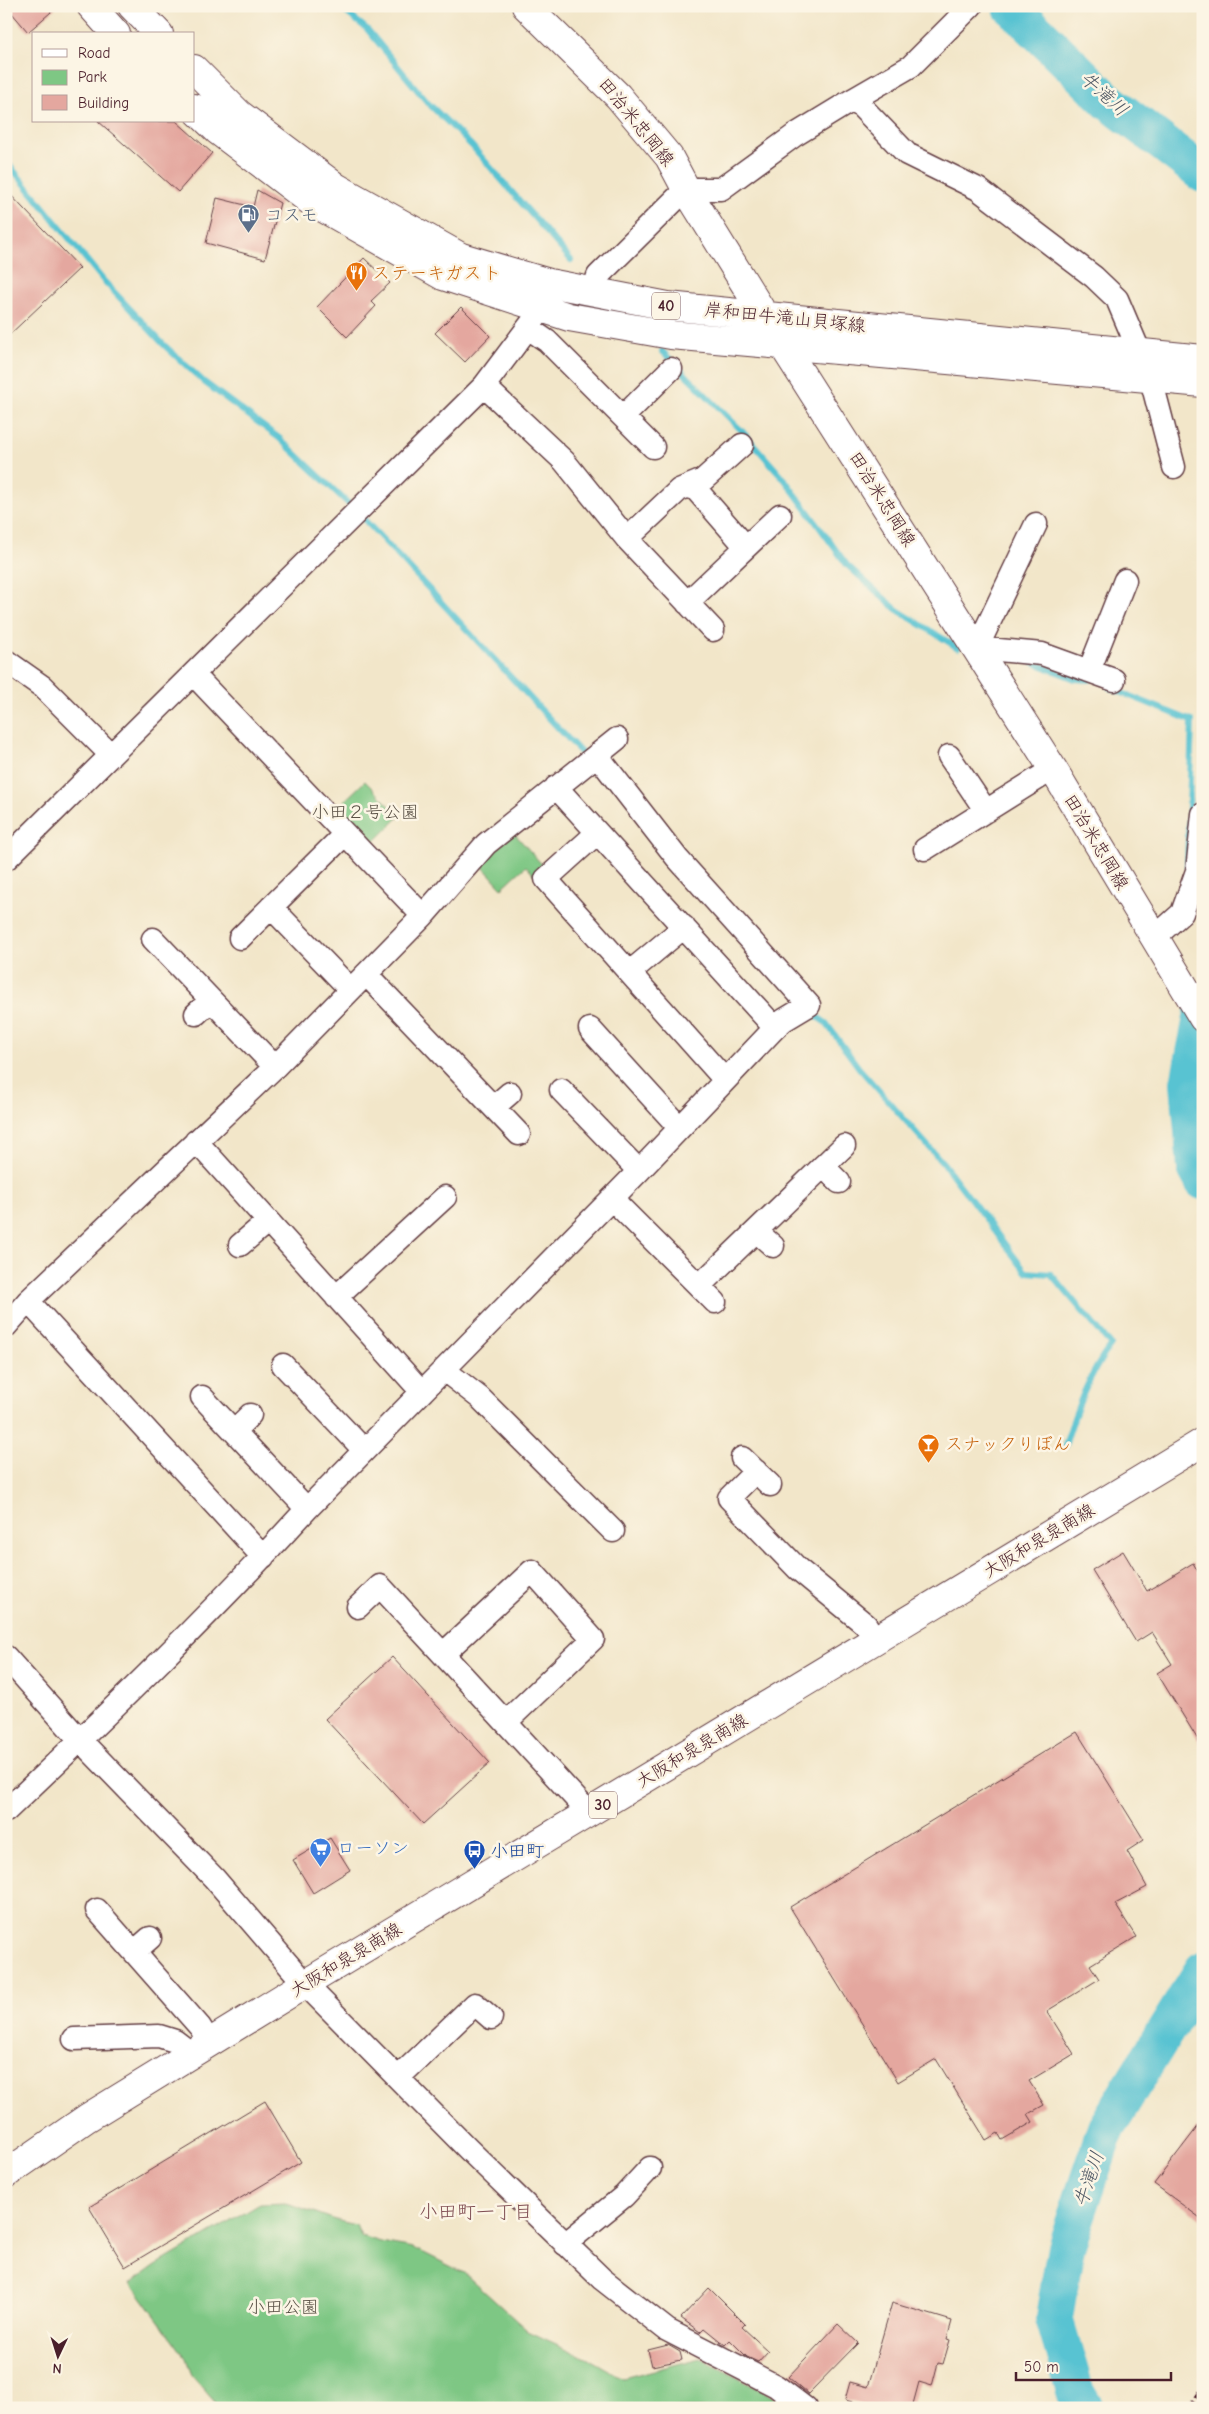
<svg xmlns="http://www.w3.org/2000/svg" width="1209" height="2414" viewBox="0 0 1209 2414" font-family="'Comic Neue','Klee One',sans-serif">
	<rect width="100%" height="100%" fill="#fcf5e5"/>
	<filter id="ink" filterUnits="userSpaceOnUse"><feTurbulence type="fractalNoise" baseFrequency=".02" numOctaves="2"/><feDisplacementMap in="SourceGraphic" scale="10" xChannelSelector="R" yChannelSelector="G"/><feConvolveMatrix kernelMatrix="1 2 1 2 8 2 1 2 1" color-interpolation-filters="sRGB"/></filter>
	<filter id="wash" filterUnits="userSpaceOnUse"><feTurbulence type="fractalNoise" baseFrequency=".0096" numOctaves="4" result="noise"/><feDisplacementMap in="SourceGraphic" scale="20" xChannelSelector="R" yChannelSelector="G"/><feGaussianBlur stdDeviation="1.12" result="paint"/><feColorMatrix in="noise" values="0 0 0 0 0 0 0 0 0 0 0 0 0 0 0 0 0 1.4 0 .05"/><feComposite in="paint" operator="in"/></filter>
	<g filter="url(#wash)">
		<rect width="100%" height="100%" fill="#f2e6c9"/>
		<path fill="#7ec784" stroke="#647358" d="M 365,781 L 400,816 L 369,847 L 333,812 Z
			M 514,833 L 546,869 L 536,877 L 526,866 L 502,888 L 480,864 Z
			M 286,2203 C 310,2209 332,2221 356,2225 L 361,2236 L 381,2242 L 414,2248 L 464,2273 L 528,2331 L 593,2361 L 623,2378 L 701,2358 L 793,2408 L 220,2408 L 192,2376 L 186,2358 L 131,2283 L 156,2265 L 260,2204 Z"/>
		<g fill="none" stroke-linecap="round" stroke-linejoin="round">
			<path stroke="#58c3d2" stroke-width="6" d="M 338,6 L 367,29 L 428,103 L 472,146 L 571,260
				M 6,161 L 103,280 L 164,345 L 204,382 L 279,438 L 352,507
				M 662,351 L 742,431 L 785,480 L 847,565 L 896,609 L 958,648
				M 361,516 L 587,759
				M 1032,662 L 1075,679 L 1089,680
				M 1110,688 L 1192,721 L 1187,866
				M 807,1010 L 826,1023 L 859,1068 L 944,1164 L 1026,1272 L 1051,1274 L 1111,1345 C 1088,1376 1076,1409 1065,1446"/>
			<path stroke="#58c3d2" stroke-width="38" d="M 1011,6 L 1108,101 L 1203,174
				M 1203,1013 L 1189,1083 L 1196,1168 L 1203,1181
				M 1085,2408 L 1076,2393 L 1054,2318 L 1066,2247 L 1106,2128 L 1203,1970"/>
		</g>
		<g id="blocks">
			<path fill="#e4a79f" d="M 6,6 L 58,6 L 28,32 Z
				M 98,121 L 176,121 L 212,153 L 178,192 Z
				M 6,190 L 80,268 L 6,338 Z
				M 257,190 L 280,203 L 265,259 L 206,243 L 217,198 L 253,207 Z
				M 364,258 L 390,283 L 371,301 L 376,306 L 347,337 L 317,307 Z
				M 461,307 L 490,336 L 465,362 L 435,333 Z
				M 1123,1551 L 1147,1591 L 1193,1563 L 1203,1580 L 1203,1748 L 1157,1673 L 1172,1664 L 1152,1632 L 1136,1642 L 1092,1570 Z
				M 392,1657 L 490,1763 L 423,1824 L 325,1719 Z
				M 1077,1732 L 1144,1840 L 1127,1851 L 1147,1887 L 1115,1904 L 1136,1937 L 1090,1965 L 1099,1979 L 1047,2011 L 1074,2054 L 1029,2081 L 1044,2105 L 1028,2114 L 1033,2122 L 1002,2140 L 998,2133 L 986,2140 L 936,2059 L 898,2082 L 790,1907 Z
				M 330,1838 L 350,1870 L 313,1893 L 293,1860 Z
				M 265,2101 L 301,2162 L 125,2267 L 89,2207 Z
				M 1203,2120 L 1203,2220 L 1154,2184 Z
				M 709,2288 L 745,2324 L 742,2327 L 768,2351 L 758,2362 L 747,2357 L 730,2340 L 725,2345 L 704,2328 L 700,2332 L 681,2318 Z
				M 892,2303 L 952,2321 L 947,2339 L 950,2340 L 943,2364 L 938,2363 L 932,2386 L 919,2382 L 912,2408 L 862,2408 L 863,2405 L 845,2400 L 850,2382 L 868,2387 Z
				M 838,2324 L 858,2343 L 808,2394 L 788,2377 Z
				M 668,2345 L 680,2352 L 682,2360 L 652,2366 L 648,2350 Z"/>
		</g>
	</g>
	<g filter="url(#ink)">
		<use href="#blocks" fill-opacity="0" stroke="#633d43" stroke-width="1"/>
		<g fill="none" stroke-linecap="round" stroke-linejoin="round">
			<defs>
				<path id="minor" d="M 854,99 L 911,66 L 971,6
					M 597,279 L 598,276 L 686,189 L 721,189 L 795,135 L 854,99 L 907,154 L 978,189 L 1094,277 L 1117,299 L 1151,379 L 1174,467
					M 528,328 L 547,341 L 653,447
					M 484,386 L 564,461 L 627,539 L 713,630
					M 623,417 L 671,369
					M 693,486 L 746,547
					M 1036,524 L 977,648 L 1042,654 L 1114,680
					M 627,539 L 679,490 L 703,480 L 742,445
					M 687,603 L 780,515
					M 6,661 L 43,687 L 110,754
					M 1089,671 L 1125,580
					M 194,675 L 423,916
					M 949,756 L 986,811
					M 556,787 L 775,1028
					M 597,833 L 546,879 L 725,1080
					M 925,849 L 1053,769
					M 6,859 L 484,386 L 542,309 L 546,294
					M 271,907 L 350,989
					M 240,938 L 345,834
					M 1154,938 L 1182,913 L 1197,871 L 1203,814
					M 153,939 L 275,1067
					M 630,972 L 684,927
					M 366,974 L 519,1134
					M 196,1014 L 211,1000
					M 590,1029 L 679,1127
					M 561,1090 L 639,1171
					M 494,1107 L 510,1093
					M 196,1141 L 422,1392
					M 823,1166 L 839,1182
					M 612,1199 L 715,1302
					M 756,1231 L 773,1246
					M 240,1245 L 268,1221
					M 699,1286 L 844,1146
					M 336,1297 L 445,1197
					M 28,1301 L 263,1557
					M 6,1326 L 28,1301 L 275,1067 L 423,916 L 486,844 L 617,739
					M 283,1365 L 364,1450
					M 444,1370 L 480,1398 L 613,1531
					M 202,1397 L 307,1509
					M 234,1431 L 250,1415
					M 742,1458 L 770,1485
					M 756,1471 L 729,1498 L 798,1569 L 866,1625 L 875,1640
					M 358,1607 L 380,1586 L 580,1803 L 588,1814
					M 443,1654 L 532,1571 L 593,1639 L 506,1722
					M 6,1657 L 80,1740 L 214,1878 L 305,1984 L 468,2149 L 602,2279 L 667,2330 L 776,2386 L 805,2408
					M 6,1811 C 109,1713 211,1614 307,1509 L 639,1171 L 775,1028 L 784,1020 L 809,1005 L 677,858 L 597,755
					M 97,1910 L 200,2027 L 210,2043
					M 134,1952 L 150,1938
					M 74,2039 L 159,2036 L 175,2041 L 192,2054
					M 398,2078 L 475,2004 L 491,2018
					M 565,2244 L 624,2196 L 650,2168"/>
				<path id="secondary" d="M 526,6 L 618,96 L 669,157 L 686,189 L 784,347 L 1053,769 L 1203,1018"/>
				<path id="primary" d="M 91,6 L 116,34
					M 132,6 L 159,34
					M 194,69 L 239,114 L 336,187 L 461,257 L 549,283 L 668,306 L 1203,359
					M 194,108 L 217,130 L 309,200 L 443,276 L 569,317 L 671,335 L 1203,383
					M 6,2174 L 87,2118 L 305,1984 L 1203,1442"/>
			</defs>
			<use href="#minor" stroke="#633d43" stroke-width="25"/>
			<use href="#secondary" stroke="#633d43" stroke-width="30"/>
			<use href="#primary" stroke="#633d43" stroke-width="30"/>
			<use href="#minor" stroke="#fff" stroke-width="22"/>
			<use href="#secondary" stroke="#fff" stroke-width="28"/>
			<use href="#primary" stroke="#fff" stroke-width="28"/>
			<path stroke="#4a1f2b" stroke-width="4" stroke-dasharray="8 4" stroke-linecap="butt" d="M 1189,2408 L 1203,2388
				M 1201,2408 L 1203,2406"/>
		</g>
	</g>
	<defs>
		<symbol id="fuel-pin" viewBox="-11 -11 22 30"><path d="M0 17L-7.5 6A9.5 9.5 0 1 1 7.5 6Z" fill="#5c6f8a" stroke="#fcf5e5"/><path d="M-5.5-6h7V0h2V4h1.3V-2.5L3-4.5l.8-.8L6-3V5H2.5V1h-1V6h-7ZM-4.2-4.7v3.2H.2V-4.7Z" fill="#fff"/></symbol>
		<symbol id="restaurant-pin" viewBox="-11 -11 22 30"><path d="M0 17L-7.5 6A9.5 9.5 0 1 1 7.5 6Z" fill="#e8710a" stroke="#fcf5e5"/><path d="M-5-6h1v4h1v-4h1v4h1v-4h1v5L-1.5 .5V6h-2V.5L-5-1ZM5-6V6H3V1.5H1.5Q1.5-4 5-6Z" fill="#fff"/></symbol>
		<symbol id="bar-pin" viewBox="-11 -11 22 30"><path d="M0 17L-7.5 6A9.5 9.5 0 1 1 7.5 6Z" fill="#e8710a" stroke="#fcf5e5"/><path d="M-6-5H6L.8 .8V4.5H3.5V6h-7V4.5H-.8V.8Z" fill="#fff"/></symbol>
		<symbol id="supermarket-pin" viewBox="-11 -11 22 30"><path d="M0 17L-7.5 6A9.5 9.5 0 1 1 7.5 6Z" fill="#3f7fe0" stroke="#fcf5e5"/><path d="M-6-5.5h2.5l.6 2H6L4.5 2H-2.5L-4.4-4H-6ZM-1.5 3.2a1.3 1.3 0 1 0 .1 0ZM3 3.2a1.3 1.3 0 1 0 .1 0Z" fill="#fff"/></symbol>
		<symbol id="bus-pin" viewBox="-11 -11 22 30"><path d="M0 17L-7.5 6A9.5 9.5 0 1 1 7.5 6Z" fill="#1a4fb4" stroke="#fcf5e5"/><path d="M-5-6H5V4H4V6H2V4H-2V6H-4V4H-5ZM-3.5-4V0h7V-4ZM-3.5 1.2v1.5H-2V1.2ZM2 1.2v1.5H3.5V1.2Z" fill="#fff"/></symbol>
	</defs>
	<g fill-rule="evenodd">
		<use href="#fuel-pin" x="236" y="202" width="25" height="34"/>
		<use href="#restaurant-pin" x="344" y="260" width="25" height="34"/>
		<use href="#bar-pin" x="916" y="1432" width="25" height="34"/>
		<use href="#supermarket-pin" x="308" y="1836" width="25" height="34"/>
		<use href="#bus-pin" x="462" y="1838" width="25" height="34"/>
	</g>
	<g text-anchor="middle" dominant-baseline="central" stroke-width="5" stroke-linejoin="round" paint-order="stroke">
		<g fill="#fcf5e5" stroke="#7f5f63" stroke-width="1">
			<rect x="652" y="292.5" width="28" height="27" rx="4"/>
			<rect x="589" y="1791.5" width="28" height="27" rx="4"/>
		</g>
		<g font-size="16" font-weight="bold" fill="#4a1f2b">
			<text x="666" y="306">40</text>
			<text x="603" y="1805">30</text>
		</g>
		<g font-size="18" fill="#4a1f2b" stroke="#fcf5e5">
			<text transform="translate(636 122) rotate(51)">田治米忠岡線</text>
			<text transform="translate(785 318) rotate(6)">岸和田牛滝山貝塚線</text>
			<text transform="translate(882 499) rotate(58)">田治米忠岡線</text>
			<text transform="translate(1096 842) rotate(59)">田治米忠岡線</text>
			<text transform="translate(1039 1541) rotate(-31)">大阪和泉泉南線</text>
			<text transform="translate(692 1751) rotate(-31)">大阪和泉泉南線</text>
			<text transform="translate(346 1960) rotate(-31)">大阪和泉泉南線</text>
		</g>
		<g font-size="18" fill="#4e5e75" stroke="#fcf5e5" text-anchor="start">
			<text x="265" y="215">コスモ</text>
		</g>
		<g font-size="18" fill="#c56008" stroke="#fcf5e5" text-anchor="start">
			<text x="372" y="273">ステーキガスト</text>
			<text x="945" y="1444">スナックりぼん</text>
		</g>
		<g font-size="18" fill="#5a5146" stroke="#fcf5e5">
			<text x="365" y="812">小田２号公園</text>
			<text x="283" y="2307">小田公園</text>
		</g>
		<g font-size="18" fill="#366cbe" stroke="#fcf5e5" text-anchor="start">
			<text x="337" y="1848">ローソン</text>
		</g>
		<g font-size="18" fill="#164399" stroke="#fcf5e5" text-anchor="start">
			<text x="490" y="1851">小田町</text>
		</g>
		<g font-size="19" font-style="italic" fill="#4f5865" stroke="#fcf5e5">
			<text transform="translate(1104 94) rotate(42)">牛滝川</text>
			<text transform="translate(1089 2179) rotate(-71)">牛滝川</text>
		</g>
		<g font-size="19" fill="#804f54" stroke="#fcf5e5">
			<text x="476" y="2212">小田町一丁目</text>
		</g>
	</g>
	<rect width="1209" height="2414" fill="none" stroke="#fcf5e5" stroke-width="25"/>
	<rect x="32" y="32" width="162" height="90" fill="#fcf5e5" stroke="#b59f9b"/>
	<rect x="42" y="49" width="25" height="8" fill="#ffffff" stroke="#b59f9b"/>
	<text x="78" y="58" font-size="15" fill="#4a1f2b">Road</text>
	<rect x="42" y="70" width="25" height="15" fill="#7ec784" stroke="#b59f9b"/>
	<text x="78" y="82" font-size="15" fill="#4a1f2b">Park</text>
	<rect x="42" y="95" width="25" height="15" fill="#e4a79f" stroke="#b59f9b"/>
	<text x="78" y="108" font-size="15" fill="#4a1f2b">Building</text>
	<g transform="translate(58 2356) rotate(184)" stroke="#fcf5e5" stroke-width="4" paint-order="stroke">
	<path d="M0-4L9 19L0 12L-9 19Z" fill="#4a1f2b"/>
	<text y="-8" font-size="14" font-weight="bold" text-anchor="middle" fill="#4a1f2b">N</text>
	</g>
	<path d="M1016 2372v8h155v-8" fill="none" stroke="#4a1f2b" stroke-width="2.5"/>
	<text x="1024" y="2372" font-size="15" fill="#4a1f2b" stroke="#fcf5e5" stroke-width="4" paint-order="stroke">50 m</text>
</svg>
